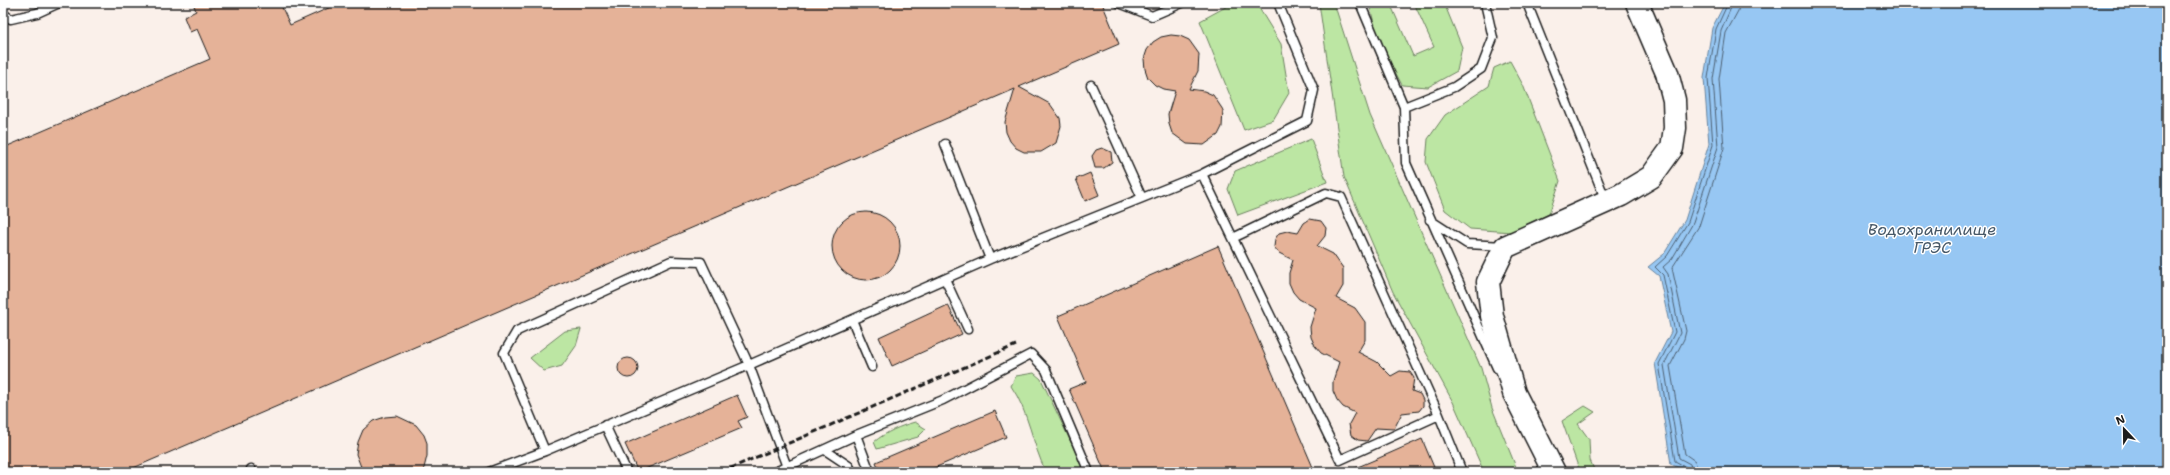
<svg xmlns="http://www.w3.org/2000/svg" width="2170" height="475" viewBox="0 0 2170 475" font-family="'Shantell Sans',sans-serif">
	<rect width="100%" height="100%" fill="#faf0ea"/>
	<filter id="ink" filterUnits="userSpaceOnUse"><feTurbulence type="fractalNoise" baseFrequency=".025" numOctaves="2"/><feDisplacementMap in="SourceGraphic" scale="8" xChannelSelector="R" yChannelSelector="G"/><feConvolveMatrix kernelMatrix="1 2 1 2 8 2 1 2 1" color-interpolation-filters="sRGB"/></filter>
	<g filter="url(#ink)">
		<path fill="#bce6a3" stroke="#6c8160" d="M 1233,3 L 1256,3 L 1281,44 L 1289,93 L 1273,120 L 1244,130 L 1200,21 Z
			M 1319,3 L 1334,3 L 1370,115 L 1481,368 L 1492,408 L 1518,472 L 1484,472 L 1453,402 L 1393,292 L 1344,177 Z
			M 1369,3 L 1390,3 L 1413,56 L 1434,47 L 1414,3 L 1444,3 L 1462,47 L 1457,71 L 1428,87 L 1402,85 L 1378,39 Z
			M 1510,61 L 1523,85 L 1560,181 L 1549,214 L 1511,232 L 1470,229 L 1445,210 L 1426,162 L 1428,139 L 1445,115 L 1489,86 L 1494,68 Z
			M 1311,139 L 1327,182 L 1238,215 L 1228,189 L 1235,171 Z
			M 581,329 L 576,346 L 562,366 L 544,371 L 530,358 L 565,331 Z
			M 1034,373 L 1041,379 L 1085,472 L 1046,472 C 1032,444 1029,412 1011,386 L 1016,376 Z
			M 1585,406 L 1595,412 L 1578,424 L 1589,439 L 1590,460 L 1595,472 L 1580,472 L 1562,421 Z
			M 915,422 L 926,429 L 918,437 L 877,449 L 874,442 C 886,432 900,426 915,422 Z"/>
		<path fill="#97c7f3" stroke="#66839d" d="M 1725,3 L 2167,3 L 2167,472 L 1687,472 L 1671,464 L 1655,363 L 1671,332 L 1659,276 L 1648,267 L 1664,254 L 1685,220 L 1709,144 L 1704,78 L 1712,28 Z"/>
		<g fill="none" stroke-linecap="round" stroke-linejoin="round">
			<path stroke="#4d6072" stroke-width="1" d="M 1687,472 L 1686,467 L 1675,461 L 1659,364 L 1675,332 L 1663,275 L 1655,267 L 1667,256 L 1688,222 L 1713,145 L 1708,78 L 1716,29 L 1728,3
				M 1692,472 L 1690,464 L 1679,458 L 1664,365 L 1680,333 L 1668,274 L 1663,267 L 1672,259 L 1693,223 L 1718,147 L 1713,79 L 1721,31 L 1733,3
				M 1698,472 L 1695,461 L 1685,454 L 1670,366 L 1684,339 L 1686,331 L 1672,268 L 1699,226 L 1724,148 L 1719,79 L 1726,33 L 1738,11 L 1739,3"/>
		</g>
		<path fill="#e5b298" stroke="#1c1c1c" d="M 193,3 L 280,3 L 290,25 L 340,3 L 1102,3 L 1119,44 L 1019,87 L 1050,104 L 1060,118 L 1061,126 L 1056,143 L 1041,152 L 1024,152 L 1016,148 L 1010,141 L 1006,132 L 1005,122 L 1015,89 L 124,472 L 3,472 L 3,148 L 210,59 L 197,29 L 190,32 L 184,17 L 196,11 Z
			M 1171,35 L 1180,36 L 1189,40 L 1199,54 L 1198,71 L 1189,89 L 1204,91 L 1213,95 L 1223,110 L 1222,127 L 1218,135 L 1204,145 L 1187,144 L 1172,133 L 1169,124 L 1168,114 L 1175,91 L 1163,89 L 1155,85 L 1148,78 L 1145,69 L 1144,59 L 1147,50 L 1153,42 L 1161,37 Z
			M 1102,148 L 1111,152 L 1112,162 L 1104,168 L 1095,168 L 1092,156 L 1096,150 Z
			M 1090,173 L 1099,195 L 1085,201 L 1076,179 Z
			M832 246a34 34 0 1 1 68 0a34 34 0 1 1-68 0Z
			M 1310,219 L 1321,221 L 1326,228 L 1325,236 L 1317,246 L 1333,254 L 1343,268 L 1343,286 L 1336,298 L 1355,308 L 1365,322 L 1365,340 L 1358,352 L 1377,362 L 1391,376 L 1400,371 L 1410,372 L 1414,378 L 1412,391 L 1420,394 L 1423,400 L 1423,406 L 1419,411 L 1402,413 L 1394,429 L 1376,428 L 1367,441 L 1358,440 L 1351,435 L 1349,424 L 1355,413 L 1343,407 L 1337,400 L 1333,391 L 1333,381 L 1339,362 L 1321,353 L 1315,346 L 1311,337 L 1310,327 L 1316,308 L 1299,299 L 1293,292 L 1289,283 L 1289,273 L 1293,260 L 1279,253 L 1274,247 L 1275,239 L 1279,233 L 1287,231 L 1298,233 L 1304,223 Z
			M 1218,246 L 1315,472 L 1105,472 L 1069,389 L 1086,382 L 1058,316 Z
			M 948,305 L 962,334 L 892,366 L 879,337 Z
			M618 368a10 10 0 1 1 20 0a10 10 0 1 1-20 0Z
			M 737,395 L 747,417 L 738,421 L 742,428 L 638,472 L 625,444 Z
			M 995,411 L 1006,437 L 925,472 L 880,472 L 876,462 Z
			M 397,416 L 416,425 L 424,435 L 427,443 L 427,456 L 424,468 L 421,472 L 363,472 L 356,454 L 358,442 L 363,430 L 373,421 L 385,417 Z
			M 1422,439 L 1436,472 L 1346,472 L 1379,458 Z"/>
		<g fill="none" stroke-linecap="round" stroke-linejoin="round">
			<defs>
				<path id="lane" d="M 1119,3 L 1152,16 L 1182,3
					M 1360,3 L 1404,107 L 1406,163 L 1497,368
					M 1527,3 L 1606,201
					M 3,14 L 11,19 L 37,13 L 59,3
					M 1091,85 L 1142,198
					M 1404,107 L 1454,87 L 1481,69 L 1493,38 L 1485,3
					M 945,144 L 990,259
					M 1202,174 L 1340,460 L 1439,415
					M 1430,220 L 1467,244 L 1504,246
					M 1233,238 L 1326,193 L 1341,197 L 1439,415 L 1462,472
					M 945,279 L 968,329
					M 852,320 L 872,367
					M 605,425 L 627,472
					M 856,435 L 870,472
					M 825,450 L 849,466 L 852,472
					M 545,451 L 504,353 L 517,331 L 671,261 L 701,262 L 749,365 L 787,467
					M 251,469 L 253,472
					M 489,472 L 545,451 L 749,365 L 990,259 L 1202,174 L 1307,121 L 1314,90 L 1278,3
					M 775,472 L 856,435 L 943,400 L 1031,354 L 1046,370 L 1089,472"/>
				<path id="secondary" d="M 1554,472 L 1514,393 L 1492,316 L 1488,282 L 1505,247 L 1621,195 L 1651,177 L 1672,148 L 1675,128 L 1674,100 L 1667,73 L 1637,3"/>
			</defs>
			<use href="#lane" stroke="#1c1c1c" stroke-width="11"/>
			<use href="#secondary" stroke="#1c1c1c" stroke-width="25"/>
			<use href="#lane" stroke="#fff" stroke-width="8"/>
			<use href="#secondary" stroke="#fff" stroke-width="22"/>
			<path stroke="#1c1c1c" stroke-width="3" stroke-dasharray="6 3" stroke-linecap="butt" d="M 722,472 L 1016,345"/>
		</g>
	</g>
	<g text-anchor="middle" dominant-baseline="central" stroke-width="3" stroke-linejoin="round" paint-order="stroke">
		<g font-size="16" font-style="italic" fill="#475867" stroke="#fff">
			<text x="1932" y="229">Водохранилище<tspan x="1932" dy="18">ГРЭС</tspan></text>
		</g>
	</g>
	<rect width="2170" height="475" fill="none" stroke="#fff" stroke-width="16"/>
	<rect x="8" y="8" width="2154" height="459" fill="none" stroke="#1c1c1c" stroke-width="1.5" filter="url(#ink)"/>
	<g transform="translate(2124 429) rotate(338)" stroke="#ffffff" stroke-width="3" paint-order="stroke">
	<path d="M0-3L7 15L0 10L-7 15Z" fill="#1c1c1c"/>
	<text y="-6" font-size="11" font-weight="bold" text-anchor="middle" fill="#1c1c1c">N</text>
	</g>
</svg>
